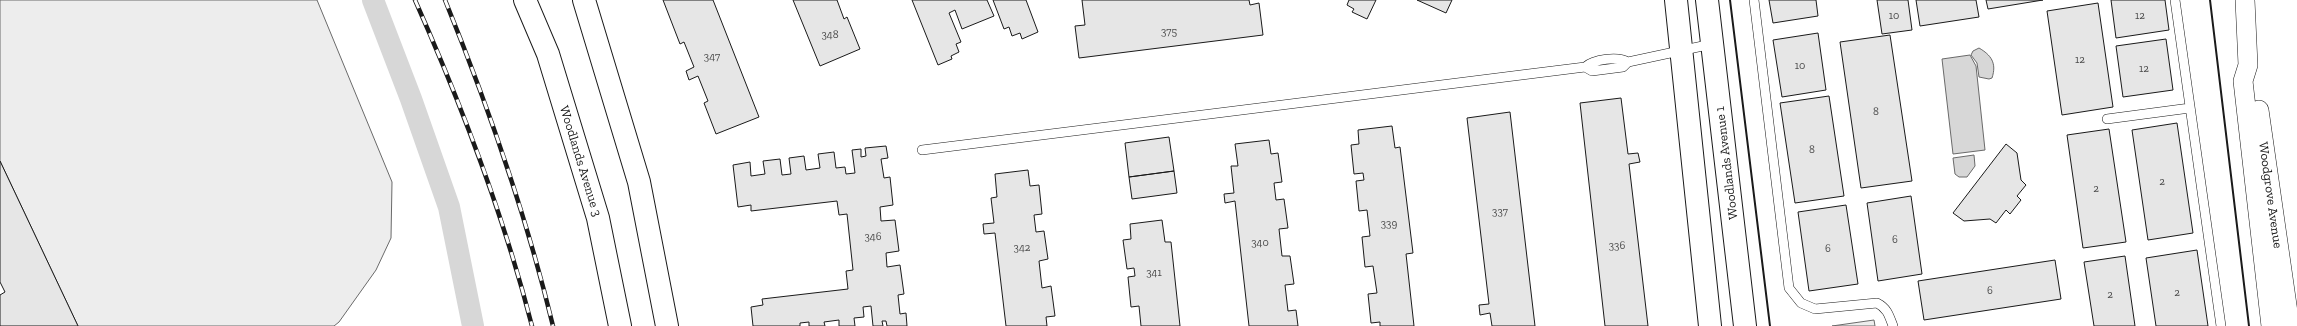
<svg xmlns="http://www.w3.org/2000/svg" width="2297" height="326" viewBox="0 0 2297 326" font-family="'Zilla Slab',serif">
	<rect width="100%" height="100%" fill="#fff"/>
	<path fill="#ededed" stroke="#6a6a6a" d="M 0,0 L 317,0 L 392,182 L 391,238 L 376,270 L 339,322 L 334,326 L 78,326 L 0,161 Z
		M 1874,320 L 1875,326 L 1832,326 Z"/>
	<path fill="#d7d7d7" stroke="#6a6a6a" d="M 1979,48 C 1991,55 1997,63 1992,78 L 1989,79 L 1979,77 L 1977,63 L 1971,55 L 1973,51 Z
		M 1970,55 L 1976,66 L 1985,150 L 1953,154 L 1942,59 Z
		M 1974,155 L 1975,166 L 1967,177 L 1959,177 L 1955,174 L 1953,158 Z"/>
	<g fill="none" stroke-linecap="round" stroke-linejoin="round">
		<path stroke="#d7d7d7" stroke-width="22" d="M 373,0 L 411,99 L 449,207 L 473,326"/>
	</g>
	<path fill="#e6e6e6" stroke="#1a1a1a" d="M 663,0 L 713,0 L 759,117 L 716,134 L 704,103 L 708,101 L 698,76 L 689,80 L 686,71 L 694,67 L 684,42 L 680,44 Z
		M 793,0 L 837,0 L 844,19 L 847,17 L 860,49 L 820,66 Z
		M 912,0 L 987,0 L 994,16 L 962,29 L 955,10 L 949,13 L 961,42 L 956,44 L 959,52 L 951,56 L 952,59 L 938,65 Z
		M 993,0 L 1026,0 L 1038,32 L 1022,39 L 1020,33 L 1012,36 L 1009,27 L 1004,29 Z
		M 1082,0 L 1249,0 L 1250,5 L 1259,3 L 1263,35 L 1079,58 L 1075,26 L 1085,25 Z
		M 1349,0 L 1376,0 L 1367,19 L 1352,12 L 1354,9 L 1347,5 Z
		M 1417,0 L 1452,0 L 1446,13 Z
		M 1769,0 L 1816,0 L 1818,16 L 1773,23 Z
		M 1877,0 L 1908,0 L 1912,30 L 1882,34 Z
		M 1916,0 L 1976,0 L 1979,17 L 1920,26 Z
		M 1986,0 L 2043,0 L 1988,9 Z
		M 2111,0 L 2165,0 L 2169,30 L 2116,38 Z
		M 2098,3 L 2113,107 L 2062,115 L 2047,11 Z
		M 1818,33 L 1826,90 L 1782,97 L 1773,40 Z
		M 1890,35 L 1912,181 L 1861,188 L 1840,42 Z
		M 2166,39 L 2173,90 L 2123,97 L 2116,46 Z
		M 1829,96 L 1844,196 L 1795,203 L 1780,103 Z
		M 1621,98 L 1628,154 L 1638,153 L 1640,162 L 1629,164 L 1648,326 L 1605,326 L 1580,103 Z
		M 1510,112 L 1535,326 L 1492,326 L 1490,313 L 1480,315 L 1479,305 L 1489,304 L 1467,118 Z
		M 2177,123 L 2193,233 L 2148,240 L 2132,130 Z
		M 1392,126 L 1395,148 L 1400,147 L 1413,253 L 1406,254 L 1414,326 L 1380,326 L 1380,322 L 1371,323 L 1368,294 L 1377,293 L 1373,266 L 1365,267 L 1362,237 L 1370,236 L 1367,210 L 1359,211 L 1356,181 L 1364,180 L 1363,173 L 1354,174 L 1351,145 L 1359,144 L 1358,130 Z
		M 2109,129 L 2126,242 L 2083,248 L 2067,135 Z
		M 1169,137 L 1174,171 L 1129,177 L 1125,143 Z
		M 1269,140 L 1271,154 L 1278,153 L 1282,182 L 1274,183 L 1276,200 L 1284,199 L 1288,228 L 1279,229 L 1282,256 L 1290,256 L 1294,284 L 1285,285 L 1288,311 L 1296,310 L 1298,326 L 1249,326 L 1235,201 L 1225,203 L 1224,194 L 1234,193 L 1231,166 L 1238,166 L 1235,144 Z
		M 2006,144 L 2017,153 L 2021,180 L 2026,185 L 2017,196 L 2021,200 L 2010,214 L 2006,210 L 1996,223 L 1990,219 L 1964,221 L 1953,213 Z
		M 886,146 L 888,158 L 881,159 L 884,178 L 890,177 L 893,205 L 880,207 L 881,221 L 895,220 L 899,251 L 886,253 L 887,267 L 900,265 L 904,294 L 898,295 L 900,314 L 906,313 L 907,326 L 887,326 L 886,321 L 882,321 L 883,326 L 873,326 L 871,306 L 863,307 L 864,317 L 854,318 L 855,326 L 839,326 L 839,320 L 824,322 L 825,326 L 809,326 L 809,322 L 800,323 L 800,326 L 753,326 L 751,307 L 763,305 L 762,299 L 848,289 L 846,271 L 853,270 L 847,214 L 839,215 L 837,201 L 751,211 L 751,205 L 738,207 L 733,165 L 750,162 L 751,176 L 765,174 L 763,161 L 780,159 L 782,175 L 791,174 L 789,158 L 804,156 L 806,170 L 820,168 L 818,154 L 834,152 L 836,168 L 845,167 L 846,174 L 855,173 L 852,150 L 861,149 L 861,157 L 866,156 L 865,148 Z
		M 0,161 L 78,326 L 0,326 L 0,295 L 5,292 L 0,282 Z
		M 1028,170 L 1030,186 L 1039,185 L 1042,214 L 1034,215 L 1036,232 L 1044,231 L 1048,259 L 1039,261 L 1042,288 L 1051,286 L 1055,316 L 1046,317 L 1047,326 L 1006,326 L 995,233 L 984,234 L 983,224 L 994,223 L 991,198 L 997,197 L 995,174 Z
		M 1174,171 L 1177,193 L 1132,199 L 1129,177 Z
		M 1911,196 L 1922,274 L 1878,281 L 1867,203 Z
		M 1846,205 L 1858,284 L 1809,291 L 1798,212 Z
		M 1162,220 L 1165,242 L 1171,242 L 1180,326 L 1141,326 L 1139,306 L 1131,307 L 1128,277 L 1135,276 L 1134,268 L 1127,269 L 1123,240 L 1131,239 L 1130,224 Z
		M 2197,250 L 2208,326 L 2156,326 L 2146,258 Z
		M 2125,256 L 2135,326 L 2094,326 L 2084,262 Z
		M 2055,260 L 2061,299 L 1924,320 L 1918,281 Z"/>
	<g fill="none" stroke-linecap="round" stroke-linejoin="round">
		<defs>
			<path id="service" d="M 1754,0 L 1789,288 L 1801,303 L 1815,309 L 1877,303 C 1887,308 1889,315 1893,326
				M 2175,0 L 2221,326
				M 1585,67 L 1592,71 L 1623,67 L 1628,62 L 1712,44
				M 2107,119 L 2190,108
				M 922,150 L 1585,67 C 1594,59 1618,56 1628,62"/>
			<path id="minor" d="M 2245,0 L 2248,65 L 2243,81 L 2271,326
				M 2259,110 L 2290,326"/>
			<path id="secondary" d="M 1676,0 L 1710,326
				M 1707,0 L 1745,326"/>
			<path id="primary" d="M 525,0 L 548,54 L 598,218 L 620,326
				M 584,0 L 639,182 L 667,326"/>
		</defs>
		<use href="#service" stroke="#1a1a1a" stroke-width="10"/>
		<use href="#minor" stroke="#1a1a1a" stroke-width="20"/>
		<use href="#secondary" stroke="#1a1a1a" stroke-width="24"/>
		<use href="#primary" stroke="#1a1a1a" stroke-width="24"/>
		<use href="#service" stroke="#fff" stroke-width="9"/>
		<use href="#minor" stroke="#fff" stroke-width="19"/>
		<use href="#secondary" stroke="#fff" stroke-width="22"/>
		<use href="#primary" stroke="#fff" stroke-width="22"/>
		<defs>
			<path id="rail" d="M 415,0 C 462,106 503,213 532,326
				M 445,0 C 488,106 526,214 553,326"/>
		</defs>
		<use href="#rail" stroke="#1a1a1a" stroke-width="4.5"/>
		<use href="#rail" stroke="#fff" stroke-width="3" stroke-dasharray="9" stroke-linecap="butt"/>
		<path stroke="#1a1a1a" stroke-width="2" d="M 1730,0 L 1770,326
			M 2210,0 L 2249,326"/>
	</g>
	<g text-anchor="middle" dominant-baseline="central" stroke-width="3" stroke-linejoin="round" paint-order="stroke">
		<g font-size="11" fill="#4d4d4d">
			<text x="1894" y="15">10</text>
			<text x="2140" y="15">12</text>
			<text x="1169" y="31">375</text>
			<text x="830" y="34">348</text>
			<text x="712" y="56">347</text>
			<text x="2080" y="59">12</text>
			<text x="1800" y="65">10</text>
			<text x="2144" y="68">12</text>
			<text x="1876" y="111">8</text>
			<text x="1812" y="149">8</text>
			<text x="2162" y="181">2</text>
			<text x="2096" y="188">2</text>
			<text x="1500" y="211">337</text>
			<text x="1389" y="223">339</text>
			<text x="873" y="236">346</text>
			<text x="1895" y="239">6</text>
			<text x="1260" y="242">340</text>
			<text x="1617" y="245">336</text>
			<text x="1022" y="247">342</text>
			<text x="1828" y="248">6</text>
			<text x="1154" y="272">341</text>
			<text x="1990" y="290">6</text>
			<text x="2177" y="292">2</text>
			<text x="2110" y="294">2</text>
		</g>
		<g font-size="13" fill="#1a1a1a" stroke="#fff">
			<text transform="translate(581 161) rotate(73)">Woodlands Avenue 3</text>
			<text transform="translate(1726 163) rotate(-97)">Woodlands Avenue 1</text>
			<text transform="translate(2271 195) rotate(82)">Woodgrove Avenue</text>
		</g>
	</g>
</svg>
